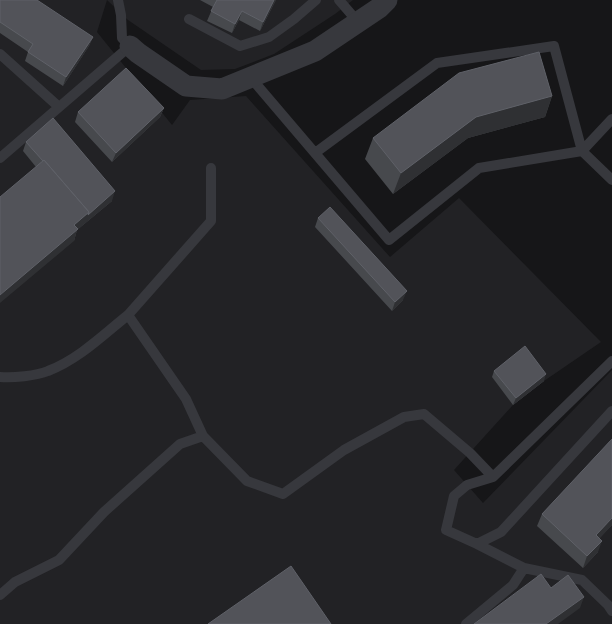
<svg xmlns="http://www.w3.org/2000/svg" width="612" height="624" viewBox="0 0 612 624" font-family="Commissioner,sans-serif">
	<rect width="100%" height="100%" fill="#161618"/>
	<path fill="#222225" d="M 0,0 L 353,0 L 335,14 L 274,54 L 235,69 L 201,70 L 128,20 L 107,0 L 97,32 L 172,125 L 190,100 L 246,96 L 390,257 L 459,198 L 601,342 L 544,381 L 513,405 L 454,470 L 483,503 L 612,370 L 612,624 L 0,624 Z"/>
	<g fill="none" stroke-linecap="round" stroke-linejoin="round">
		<path stroke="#37383d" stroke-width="10" d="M 339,0 L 358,22
			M 189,19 L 240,46 L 269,37 L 294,19 L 316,0
			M 0,54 L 59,107
			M 251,78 L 389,240 L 479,168 L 582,151 L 554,46 L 437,63 L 315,153
			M 612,119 L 582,151 L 612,180
			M 0,158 L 130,46 L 122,38 L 121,15 L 118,0
			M 211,168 L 211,221 L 128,315 L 186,399 L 203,436 L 247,481 L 283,494 L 344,450 L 404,417 L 424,414 L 470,453 L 493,477
			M 612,361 L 493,477 L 467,485 L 454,496 L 446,530 L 477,544 L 501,532 L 612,411
			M 0,377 C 13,378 36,376 48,371 C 79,359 103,335 128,315
			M 524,568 L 582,580 L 608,605 L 612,611
			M 0,595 L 15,582 L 59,560 L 104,512 L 180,444 L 203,436
			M 466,624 L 513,585 L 524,568 L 477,544"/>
		<path stroke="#37383d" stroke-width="21" d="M 130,46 L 138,53 L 186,86 L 222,89 L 315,51 L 379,8 L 387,0"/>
	</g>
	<path fill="#47494d" d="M 0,0 L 93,37 L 89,46 L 63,86 L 25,61 L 28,52 L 0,33 Z
		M 200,0 L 276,0 L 260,31 L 239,20 L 232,33 L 207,21 L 213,7 Z
		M 552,96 L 545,117 L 468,138 L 393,194 L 365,159 L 373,138 Z
		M 164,108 L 160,117 L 112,162 L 75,122 L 78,112 Z
		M 26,142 L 112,201 L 77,230 L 74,241 L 36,167 L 23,151 Z
		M 318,218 L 403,300 L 392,311 L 315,227 Z
		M 494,371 L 544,381 L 513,405 L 492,377 Z
		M 542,514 L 612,525 L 599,538 L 598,552 L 583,568 L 537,526 Z"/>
	<path fill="#2f3033" d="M 274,0 L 276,0 L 260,31 L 263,22 Z
		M 242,11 L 239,20 L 232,33 L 235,24 Z
		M 93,37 L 89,46 L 63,86 L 66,77 Z
		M 552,96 L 545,117 L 468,138 L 393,194 L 401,173 L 476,117 Z
		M 164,108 L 160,117 L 112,162 L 116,153 Z
		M 115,191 L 112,201 L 77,230 L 74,241 L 0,303 L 0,295 L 74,225 Z
		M 407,291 L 403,300 L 392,311 L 395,302 Z
		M 546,374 L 544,381 L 513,405 L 516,398 Z
		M 612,518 L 612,525 L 592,547 L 596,535 Z
		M 602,541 L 598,552 L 583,568 L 587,556 Z
		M 584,597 L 580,608 L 558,624 L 546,624 Z"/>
	<path fill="#525359" stroke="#5f6168" d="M 0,0 L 37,0 L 93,37 L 66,77 L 28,52 L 33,44 L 0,22 Z
		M 217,0 L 274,0 L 263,22 L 242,11 L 235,24 L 211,11 Z
		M 539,52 L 552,96 L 476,117 L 401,173 L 373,138 L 459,73 Z
		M 126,68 L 164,108 L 116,153 L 78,112 Z
		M 53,118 L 115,191 L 88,215 L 89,212 L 44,160 L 43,161 L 26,142 Z
		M 44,160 L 89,212 L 74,225 L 78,229 L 0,295 L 0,197 Z
		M 330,207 L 407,291 L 395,302 L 318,218 Z
		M 525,346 L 546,374 L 516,398 L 494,371 Z
		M 612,439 L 612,518 L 596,535 L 602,541 L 587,556 L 542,514 Z
		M 291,566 L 331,624 L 208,624 Z
		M 541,574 L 551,588 L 568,575 L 584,597 L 546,624 L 474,624 Z"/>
</svg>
